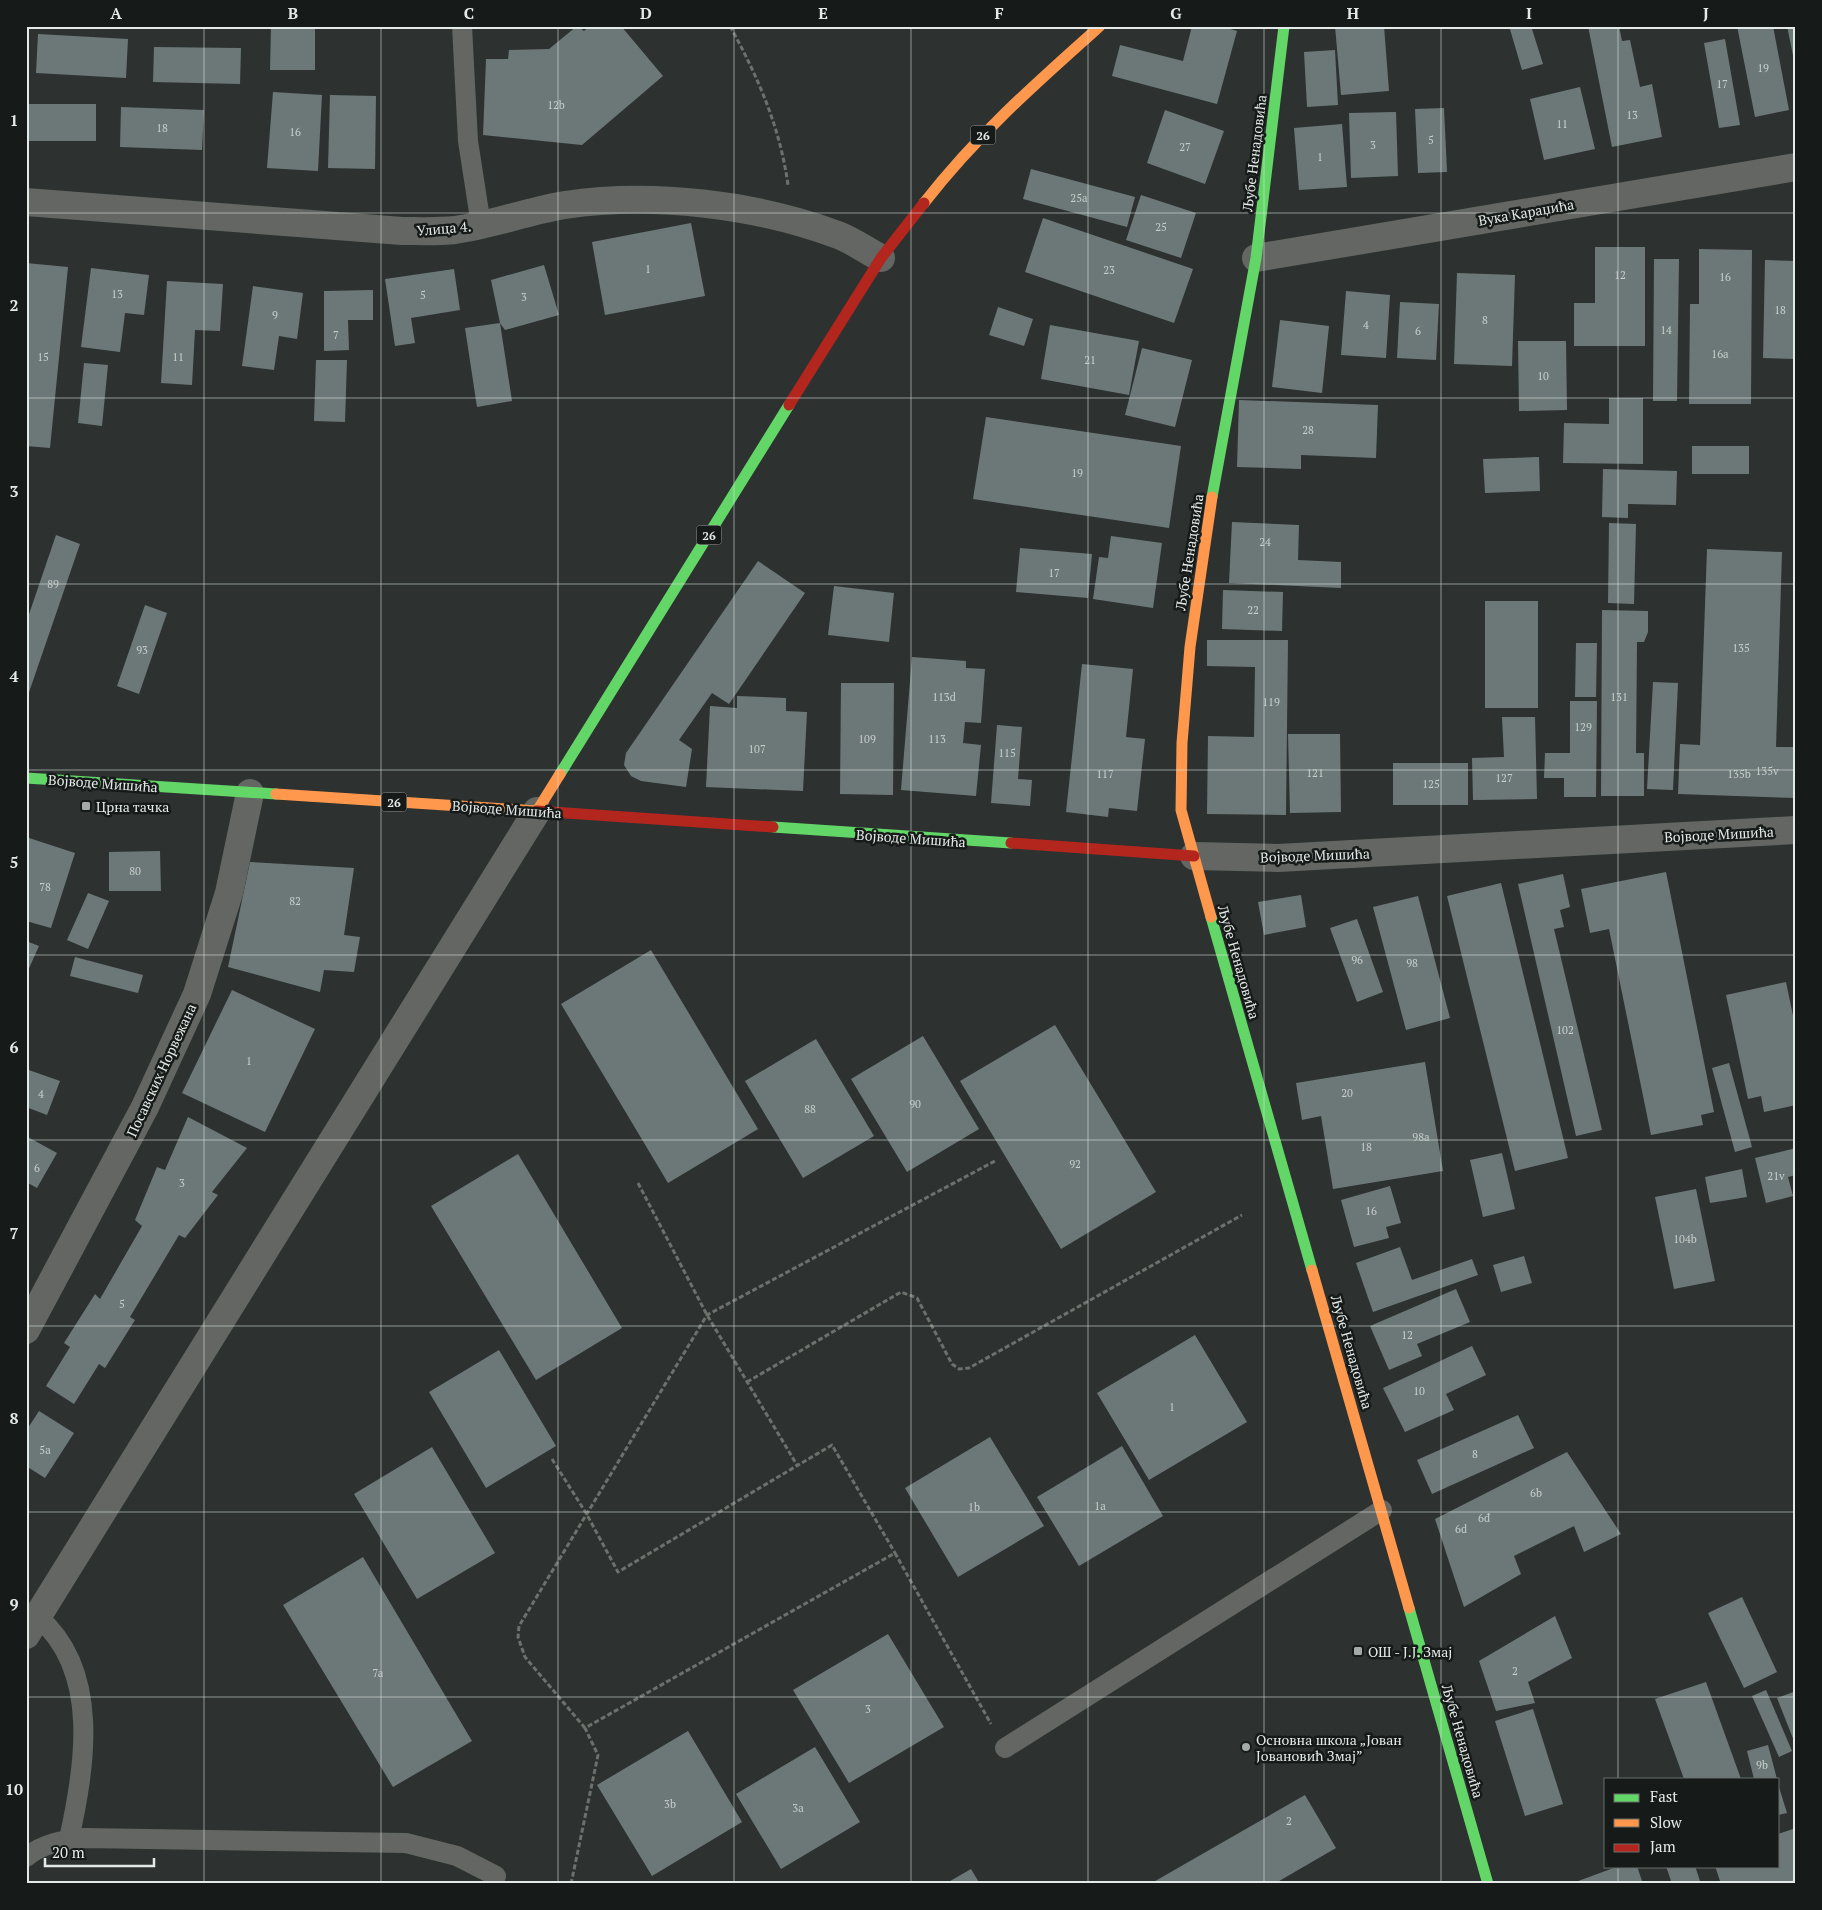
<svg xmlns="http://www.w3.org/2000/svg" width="1822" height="1910" viewBox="0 0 1822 1910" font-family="'PT Serif',serif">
	<rect width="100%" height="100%" fill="#2d3230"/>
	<path fill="#6c7878" d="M 271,26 L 315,26 L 315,70 L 270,70 Z
		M 577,26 L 584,31 L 590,26 L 621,26 L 663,76 L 582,145 L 483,135 L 486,59 L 508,59 L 509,50 L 549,49 Z
		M 1192,26 L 1220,26 L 1237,31 L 1217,104 L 1112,76 L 1120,45 L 1183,61 Z
		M 1335,26 L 1384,26 L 1389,91 L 1341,95 Z
		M 1509,26 L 1531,26 L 1543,64 L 1522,70 Z
		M 1588,26 L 1619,26 L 1622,41 L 1630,40 L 1640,87 L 1652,84 L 1662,137 L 1612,147 Z
		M 1737,26 L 1773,26 L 1789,110 L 1755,117 Z
		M 1787,26 L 1796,26 L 1796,65 L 1795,65 Z
		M 38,34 L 128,39 L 126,78 L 36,73 Z
		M 1725,39 L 1740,125 L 1719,128 L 1704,43 Z
		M 154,47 L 241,48 L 240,84 L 153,82 Z
		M 1335,50 L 1338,105 L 1307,107 L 1304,52 Z
		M 1580,87 L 1595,149 L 1544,160 L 1530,99 Z
		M 273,92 L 322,95 L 318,171 L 267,168 Z
		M 330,95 L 376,96 L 375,169 L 328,168 Z
		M 26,104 L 96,104 L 96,141 L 26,141 Z
		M 121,107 L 204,110 L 202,150 L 120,147 Z
		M 1444,108 L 1447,172 L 1418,173 L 1415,109 Z
		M 1165,110 L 1224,131 L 1205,184 L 1147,163 Z
		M 1396,112 L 1398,176 L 1351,178 L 1349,113 Z
		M 1342,124 L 1347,187 L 1299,190 L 1294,128 Z
		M 1031,169 L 1135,197 L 1127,227 L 1023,199 Z
		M 1141,195 L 1196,213 L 1181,258 L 1126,240 Z
		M 1043,218 L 1193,269 L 1174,323 L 1025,272 Z
		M 691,223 L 705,296 L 605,315 L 592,242 Z
		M 1595,247 L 1645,247 L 1645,346 L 1574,346 L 1574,303 L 1595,303 Z
		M 1699,249 L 1752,250 L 1751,404 L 1689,404 L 1690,304 L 1699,304 Z
		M 1654,259 L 1679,259 L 1677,401 L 1653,401 Z
		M 1765,260 L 1796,261 L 1796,359 L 1763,358 Z
		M 26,263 L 68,267 L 50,448 L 26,446 Z
		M 544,265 L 559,315 L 505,330 L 500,323 L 491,280 Z
		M 91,268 L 149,275 L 144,315 L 125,313 L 120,352 L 81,347 Z
		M 454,269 L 460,310 L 411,318 L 415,343 L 395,346 L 385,279 Z
		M 1457,273 L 1515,275 L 1512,366 L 1454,364 Z
		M 167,281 L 223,284 L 220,331 L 195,330 L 192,385 L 161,383 Z
		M 253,286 L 303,293 L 297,339 L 279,336 L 274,370 L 242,366 Z
		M 373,290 L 373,320 L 348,320 L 349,350 L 324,351 L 324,291 Z
		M 1346,291 L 1390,295 L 1386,358 L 1341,355 Z
		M 1400,302 L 1439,304 L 1436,360 L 1397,358 Z
		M 998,307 L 1033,319 L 1024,346 L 989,335 Z
		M 1280,320 L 1329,326 L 1322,393 L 1272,387 Z
		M 500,323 L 512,401 L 477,407 L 465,328 Z
		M 1050,325 L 1139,341 L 1129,395 L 1041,379 Z
		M 1518,341 L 1566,341 L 1567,410 L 1519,411 Z
		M 1142,348 L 1192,360 L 1175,427 L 1125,415 Z
		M 316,360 L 347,360 L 345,422 L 314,421 Z
		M 84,363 L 108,365 L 102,426 L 78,423 Z
		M 1609,398 L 1643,398 L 1643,464 L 1563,463 L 1564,423 L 1609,424 Z
		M 1239,400 L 1378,405 L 1376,458 L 1301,455 L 1301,469 L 1237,467 Z
		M 986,417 L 1181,446 L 1169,528 L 973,499 Z
		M 1692,446 L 1749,446 L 1749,474 L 1692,474 Z
		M 1539,457 L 1540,491 L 1485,493 L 1483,459 Z
		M 1603,469 L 1677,471 L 1676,505 L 1628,504 L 1628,518 L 1602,517 Z
		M 1232,522 L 1299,525 L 1298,560 L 1341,562 L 1341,588 L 1229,583 Z
		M 1609,523 L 1636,524 L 1634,604 L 1608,603 Z
		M 56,535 L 80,544 L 26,701 L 26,623 Z
		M 1111,536 L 1162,543 L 1153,608 L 1093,599 L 1099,557 L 1108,558 Z
		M 1020,548 L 1092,554 L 1088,598 L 1016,592 Z
		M 1707,549 L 1782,552 L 1776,747 L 1796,747 L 1796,798 L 1678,794 L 1680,744 L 1700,745 Z
		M 758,561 L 805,593 L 729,704 L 712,693 L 679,740 L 692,749 L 686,787 L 641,781 L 631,776 L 624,765 L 626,753 Z
		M 834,586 L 894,593 L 889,642 L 828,635 Z
		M 1223,590 L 1283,592 L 1282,631 L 1222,629 Z
		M 1485,601 L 1538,601 L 1538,708 L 1485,708 Z
		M 145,605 L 167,613 L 139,694 L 117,686 Z
		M 1602,610 L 1648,611 L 1648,632 L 1644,642 L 1637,642 L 1636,753 L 1644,753 L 1644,796 L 1601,796 Z
		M 1207,640 L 1288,640 L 1286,815 L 1207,814 L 1208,736 L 1254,737 L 1255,667 L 1207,666 Z
		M 1576,643 L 1597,643 L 1596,697 L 1575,697 Z
		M 912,657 L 966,661 L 966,668 L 985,669 L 981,723 L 965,722 L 963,743 L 981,745 L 976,796 L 901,790 Z
		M 1082,664 L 1133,669 L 1126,737 L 1145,739 L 1137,811 L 1109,808 L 1108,817 L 1066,812 Z
		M 1653,682 L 1678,683 L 1673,790 L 1647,789 Z
		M 841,683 L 894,683 L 893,795 L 840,794 Z
		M 737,696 L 786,698 L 786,711 L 807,712 L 803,791 L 706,787 L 710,706 L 737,708 Z
		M 1570,701 L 1597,701 L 1596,797 L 1564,797 L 1564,778 L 1544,778 L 1545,753 L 1570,753 Z
		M 1502,717 L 1535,717 L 1537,799 L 1473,800 L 1472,758 L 1504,757 Z
		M 997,725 L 1022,727 L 1018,779 L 1032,780 L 1030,806 L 991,803 Z
		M 1288,734 L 1340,734 L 1341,812 L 1290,813 Z
		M 1393,763 L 1468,763 L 1468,805 L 1393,805 Z
		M 26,837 L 75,853 L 51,928 L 26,921 Z
		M 160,851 L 161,891 L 109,891 L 109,852 Z
		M 250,862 L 354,868 L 344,935 L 360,937 L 354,972 L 324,970 L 320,992 L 228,967 Z
		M 1666,872 L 1714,1112 L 1701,1115 L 1703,1125 L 1651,1135 L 1609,929 L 1590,933 L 1581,889 Z
		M 1563,874 L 1570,907 L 1560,910 L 1564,927 L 1554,929 L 1602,1130 L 1576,1136 L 1518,884 Z
		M 1501,883 L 1568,1158 L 1515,1171 L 1447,896 Z
		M 88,893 L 109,901 L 88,949 L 67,940 Z
		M 1301,895 L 1306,927 L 1264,935 L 1258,902 Z
		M 1418,896 L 1450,1018 L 1406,1030 L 1373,907 Z
		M 1357,919 L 1383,992 L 1357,1002 L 1330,928 Z
		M 26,941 L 39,946 L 26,975 Z
		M 651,950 L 758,1129 L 668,1183 L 561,1004 Z
		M 75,957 L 143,975 L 138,993 L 70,976 Z
		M 1786,982 L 1796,1030 L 1796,1105 L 1764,1112 L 1761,1096 L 1748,1099 L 1726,995 Z
		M 232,990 L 315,1029 L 265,1132 L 182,1093 Z
		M 1055,1025 L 1156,1192 L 1061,1249 L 960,1081 Z
		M 923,1036 L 979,1129 L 907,1172 L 851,1079 Z
		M 816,1039 L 874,1136 L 803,1178 L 745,1081 Z
		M 1425,1062 L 1443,1171 L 1333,1189 L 1321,1116 L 1302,1120 L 1296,1083 Z
		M 1729,1063 L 1752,1147 L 1735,1152 L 1712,1068 Z
		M 26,1069 L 60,1081 L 47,1115 L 26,1107 Z
		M 188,1117 L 247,1148 L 212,1192 L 218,1195 L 185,1238 L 179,1235 L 130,1317 L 135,1320 L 105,1368 L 99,1364 L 74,1404 L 46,1386 L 70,1347 L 64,1343 L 95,1294 L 100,1299 L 142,1226 L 135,1220 L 157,1167 L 165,1170 Z
		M 26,1136 L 57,1153 L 37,1188 L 26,1182 Z
		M 1796,1148 L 1796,1175 L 1788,1177 L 1793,1196 L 1766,1203 L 1755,1158 Z
		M 1502,1153 L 1515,1209 L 1483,1217 L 1470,1160 Z
		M 518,1154 L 622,1328 L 536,1380 L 431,1206 Z
		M 1742,1169 L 1747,1197 L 1710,1203 L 1705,1177 Z
		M 1390,1186 L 1401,1223 L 1386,1227 L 1389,1238 L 1354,1247 L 1341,1200 Z
		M 1696,1189 L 1715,1281 L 1674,1289 L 1655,1197 Z
		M 1400,1247 L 1412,1280 L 1472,1259 L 1478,1275 L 1373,1312 L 1356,1263 Z
		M 1524,1256 L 1532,1283 L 1501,1292 L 1493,1265 Z
		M 1456,1289 L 1470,1322 L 1417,1344 L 1422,1356 L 1389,1370 L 1370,1326 Z
		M 1195,1335 L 1247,1422 L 1149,1480 L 1097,1393 Z
		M 1472,1346 L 1486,1375 L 1446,1394 L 1454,1410 L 1405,1432 L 1383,1388 Z
		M 499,1350 L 556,1446 L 486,1488 L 429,1392 Z
		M 39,1411 L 74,1433 L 45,1478 L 26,1466 L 26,1431 Z
		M 1518,1415 L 1534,1448 L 1432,1494 L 1417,1460 Z
		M 990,1437 L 1044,1526 L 958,1577 L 905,1488 Z
		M 1122,1446 L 1163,1516 L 1079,1566 L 1037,1497 Z
		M 432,1447 L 495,1553 L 417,1599 L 354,1494 Z
		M 1567,1452 L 1621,1534 L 1584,1552 L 1574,1526 L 1514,1556 L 1521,1574 L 1464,1607 L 1435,1519 Z
		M 363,1557 L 472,1741 L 393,1787 L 283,1605 Z
		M 1742,1597 L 1777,1672 L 1744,1688 L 1708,1613 Z
		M 1555,1616 L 1572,1658 L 1528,1682 L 1535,1703 L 1496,1711 L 1479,1661 Z
		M 888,1634 L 944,1727 L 849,1783 L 793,1690 Z
		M 1706,1682 L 1741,1779 L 1684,1779 L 1655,1699 Z
		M 1766,1690 L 1792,1751 L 1779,1757 L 1752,1696 Z
		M 1796,1691 L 1796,1746 L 1777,1698 Z
		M 1533,1709 L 1563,1804 L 1525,1816 L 1495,1721 Z
		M 688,1731 L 742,1822 L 652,1876 L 597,1785 Z
		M 1768,1745 L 1777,1779 L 1754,1779 L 1747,1751 Z
		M 815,1747 L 860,1822 L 781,1869 L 736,1794 Z
		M 1778,1784 L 1787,1813 L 1778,1815 Z
		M 1305,1795 L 1336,1848 L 1274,1884 L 1150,1884 Z
		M 1796,1828 L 1796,1884 L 1721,1884 L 1715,1866 L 1778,1866 L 1778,1834 Z
		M 1619,1866 L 1637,1866 L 1643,1884 L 1570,1884 Z
		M 1666,1866 L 1695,1866 L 1701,1884 L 1672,1884 Z
		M 971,1869 L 980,1884 L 945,1884 Z"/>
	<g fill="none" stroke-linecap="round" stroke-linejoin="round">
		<path stroke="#6d706c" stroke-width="3" stroke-dasharray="5 2.5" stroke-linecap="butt" d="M 730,26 C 758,77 780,127 788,185
			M 638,1183 L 707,1315 L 797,1465
			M 747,1382 L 901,1292 L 917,1298 L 952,1364 L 959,1369 L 969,1368 L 1242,1215
			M 552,1459 L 586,1513 L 618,1572 L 832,1445 L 895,1553
			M 585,1728 L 525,1657 L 518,1637 L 519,1626 L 707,1315 L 995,1161
			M 571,1884 L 598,1755 L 585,1728 L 895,1553 L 991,1724"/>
		<path stroke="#636662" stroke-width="20" d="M 462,26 L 468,141 L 481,225
			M 38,1617 C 101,1671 85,1767 69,1839
			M 1005,1748 L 1382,1510
			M 26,1857 C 44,1843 63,1840 85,1838 L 406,1843 L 457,1856 L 496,1876"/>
		<path stroke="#636662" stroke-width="28" d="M 26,202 L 402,231 C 419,231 437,232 455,230 C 492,225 528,211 565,205 C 652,192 755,204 838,235 C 852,240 867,251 881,258
			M 1256,258 L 1796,167
			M 1194,856 L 1278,858 L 1796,830
			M 26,1330 L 145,1107 L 197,994 L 229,893 L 250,793
			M 26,1635 L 537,811"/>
		<path stroke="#63d668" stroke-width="11" d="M 1212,497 L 1256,258 L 1284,26
			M 560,774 L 789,405
			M 26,778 L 276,794
			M 773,827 L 1011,843
			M 1211,917 L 1312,1270
			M 1409,1608 L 1488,1884"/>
		<path stroke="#ff974d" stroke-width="11" d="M 924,203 C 977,135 1036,83 1100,26
			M 276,794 L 537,811 L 560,774
			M 1211,917 L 1181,810 L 1182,743 L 1190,647 L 1212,497
			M 1312,1270 L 1409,1608"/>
		<path stroke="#b3261e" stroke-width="11" d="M 789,405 L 881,258 L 924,203
			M 537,811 L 773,827
			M 1011,843 L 1194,856"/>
	</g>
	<path fill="none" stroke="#e4eae7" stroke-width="1" stroke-opacity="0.55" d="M 204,26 L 204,1884M 381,26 L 381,1884M 558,26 L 558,1884M 734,26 L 734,1884M 911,26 L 911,1884M 1088,26 L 1088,1884M 1264,26 L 1264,1884M 1441,26 L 1441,1884M 1618,26 L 1618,1779M 26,213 L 1796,213M 26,398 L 1796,398M 26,584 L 1796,584M 26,770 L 1796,770M 26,955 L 1796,955M 26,1140 L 1796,1140M 26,1326 L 1796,1326M 26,1512 L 1796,1512M 26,1697 L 1796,1697M 1618,1866 L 1618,1884"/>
	<g fill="#a4aaa7" stroke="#161b19" stroke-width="2">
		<rect x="81" y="801" width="10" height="10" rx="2.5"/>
		<rect x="1353" y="1646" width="10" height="10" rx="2.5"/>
		<circle cx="1246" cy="1747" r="5"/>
	</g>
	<g text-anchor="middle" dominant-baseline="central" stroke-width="5" stroke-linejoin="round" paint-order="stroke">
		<g font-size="11" fill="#c6cecb">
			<text x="1763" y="68">19</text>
			<text x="1722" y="84">17</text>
			<text x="556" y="105">12b</text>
			<text x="1632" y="115">13</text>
			<text x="1562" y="124">11</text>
			<text x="162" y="128">18</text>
			<text x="295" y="132">16</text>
			<text x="1431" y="140">5</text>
			<text x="1373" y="145">3</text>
			<text x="1185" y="147">27</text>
			<text x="1320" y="157">1</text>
			<text x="1079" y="198">25a</text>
			<text x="1161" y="227">25</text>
			<text x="648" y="269">1</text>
			<text x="1109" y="270">23</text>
			<text x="1620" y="275">12</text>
			<text x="1725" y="277">16</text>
			<text x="117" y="294">13</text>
			<text x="423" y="295">5</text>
			<text x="524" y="297">3</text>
			<text x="1780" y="310">18</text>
			<text x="275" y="315">9</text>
			<text x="1485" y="320">8</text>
			<text x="1366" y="325">4</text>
			<text x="1666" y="330">14</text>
			<text x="1418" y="331">6</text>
			<text x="336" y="335">7</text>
			<text x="1720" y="354">16a</text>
			<text x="43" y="357">15</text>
			<text x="178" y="357">11</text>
			<text x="1090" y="360">21</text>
			<text x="1543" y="376">10</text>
			<text x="1308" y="430">28</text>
			<text x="1077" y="473">19</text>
			<text x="1265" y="542">24</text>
			<text x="1054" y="573">17</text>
			<text x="53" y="584">89</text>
			<text x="1253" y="610">22</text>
			<text x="1741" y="648">135</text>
			<text x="142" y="650">93</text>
			<text x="944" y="697">113d</text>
			<text x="1619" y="697">131</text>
			<text x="1271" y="702">119</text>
			<text x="1583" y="727">129</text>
			<text x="867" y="739">109</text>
			<text x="937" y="739">113</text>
			<text x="757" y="749">107</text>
			<text x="1007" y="753">115</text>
			<text x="1767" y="771">135v</text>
			<text x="1315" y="773">121</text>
			<text x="1105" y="774">117</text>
			<text x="1739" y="774">135b</text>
			<text x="1504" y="778">127</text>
			<text x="1431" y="784">125</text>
			<text x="135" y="871">80</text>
			<text x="45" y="887">78</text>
			<text x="295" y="901">82</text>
			<text x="1357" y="960">96</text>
			<text x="1412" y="963">98</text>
			<text x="1565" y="1030">102</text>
			<text x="249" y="1061">1</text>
			<text x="1347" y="1093">20</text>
			<text x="41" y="1094">4</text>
			<text x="915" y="1104">90</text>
			<text x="810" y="1109">88</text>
			<text x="1421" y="1137">98a</text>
			<text x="1366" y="1147">18</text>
			<text x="1075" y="1164">92</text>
			<text x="37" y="1168">6</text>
			<text x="1776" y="1176">21v</text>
			<text x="182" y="1183">3</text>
			<text x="1371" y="1211">16</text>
			<text x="1685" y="1239">104b</text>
			<text x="122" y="1304">5</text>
			<text x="1407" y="1335">12</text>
			<text x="1419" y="1391">10</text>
			<text x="1172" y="1407">1</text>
			<text x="45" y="1450">5a</text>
			<text x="1475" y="1454">8</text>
			<text x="1536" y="1493">6b</text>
			<text x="1100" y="1506">1a</text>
			<text x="974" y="1507">1b</text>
			<text x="1484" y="1518">6đ</text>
			<text x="1461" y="1529">6d</text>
			<text x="1515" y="1671">2</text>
			<text x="378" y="1673">7a</text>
			<text x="868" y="1709">3</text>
			<text x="1762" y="1765">9b</text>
			<text x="670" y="1804">3b</text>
			<text x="798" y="1808">3a</text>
			<text x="1289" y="1821">2</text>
		</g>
		<g fill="#161b19" stroke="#a6aca9" stroke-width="1">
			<rect x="970.5" y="125.5" width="25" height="19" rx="4"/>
			<rect x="696.5" y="525.5" width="25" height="19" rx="4"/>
			<rect x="381.5" y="792.5" width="25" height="19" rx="4"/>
		</g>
		<g font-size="12" font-weight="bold" fill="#e4eae7">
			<text x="983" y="135">26</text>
			<text x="709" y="535">26</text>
			<text x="394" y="802">26</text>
		</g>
		<g font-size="14" fill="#e4eae7" stroke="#161b19">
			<text transform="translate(1254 153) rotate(-83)">Љубе Ненадовића</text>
			<text transform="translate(1526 212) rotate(-10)">Вука Караџића</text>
			<text transform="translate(444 228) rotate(-5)">Улица 4.</text>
			<text transform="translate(1189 552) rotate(-81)">Љубе Ненадовића</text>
			<text transform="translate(103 783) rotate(4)">Војводе Мишића</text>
			<text transform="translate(507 809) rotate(4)">Војводе Мишића</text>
			<text transform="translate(1719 834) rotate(-3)">Војводе Мишића</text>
			<text transform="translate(911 838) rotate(4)">Војводе Мишића</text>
			<text transform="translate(1315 855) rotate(-2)">Војводе Мишића</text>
			<text transform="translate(1239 962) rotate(74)">Љубе Ненадовића</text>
			<text transform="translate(161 1070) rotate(-65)">Посавских Норвежана</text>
			<text transform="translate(1352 1352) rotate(74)">Љубе Ненадовића</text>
			<text transform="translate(1463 1741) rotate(74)">Љубе Ненадовића</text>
		</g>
		<g font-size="14" fill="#e4eae7" stroke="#161b19" text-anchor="start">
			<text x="96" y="806">Црна тачка</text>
			<text x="1368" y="1651">ОШ - Ј.Ј. Змај</text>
			<text x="1256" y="1739">Основна школа „Јован<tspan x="1256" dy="16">Јовановић Змај”</tspan></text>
		</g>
	</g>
	<rect width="1822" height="1910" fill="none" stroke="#161b19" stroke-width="55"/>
	<rect x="1604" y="1778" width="175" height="90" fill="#161b19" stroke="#686e6b"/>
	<rect x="1614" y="1794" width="25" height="8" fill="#63d668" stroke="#686e6b"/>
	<text x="1650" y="1802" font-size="15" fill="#e4eae7">Fast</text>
	<rect x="1614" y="1819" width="25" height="8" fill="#ff974d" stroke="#686e6b"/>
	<text x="1650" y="1828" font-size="15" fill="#e4eae7">Slow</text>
	<rect x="1614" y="1844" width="25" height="8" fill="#b3261e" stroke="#686e6b"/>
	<text x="1650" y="1852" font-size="15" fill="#e4eae7">Jam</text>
	<path d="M45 1858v8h109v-8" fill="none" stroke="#e4eae7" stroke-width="2.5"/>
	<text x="52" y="1858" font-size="15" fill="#e4eae7" stroke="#161b19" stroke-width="4" paint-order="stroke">20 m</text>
	<rect x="28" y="28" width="1766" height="1854" fill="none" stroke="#e4eae7" stroke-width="2"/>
	<g font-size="16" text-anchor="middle" font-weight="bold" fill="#e4eae7">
		<text x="116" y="19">A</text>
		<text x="293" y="19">B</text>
		<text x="469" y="19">C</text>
		<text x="646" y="19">D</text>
		<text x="823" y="19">E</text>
		<text x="999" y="19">F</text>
		<text x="1176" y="19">G</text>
		<text x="1353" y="19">H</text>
		<text x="1529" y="19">I</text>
		<text x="1706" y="19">J</text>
		<text x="14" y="126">1</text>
		<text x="14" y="311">2</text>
		<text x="14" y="497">3</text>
		<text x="14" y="682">4</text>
		<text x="14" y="868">5</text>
		<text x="14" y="1053">6</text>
		<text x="14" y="1239">7</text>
		<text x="14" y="1424">8</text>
		<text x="14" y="1610">9</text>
		<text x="14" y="1795">10</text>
	</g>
</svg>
